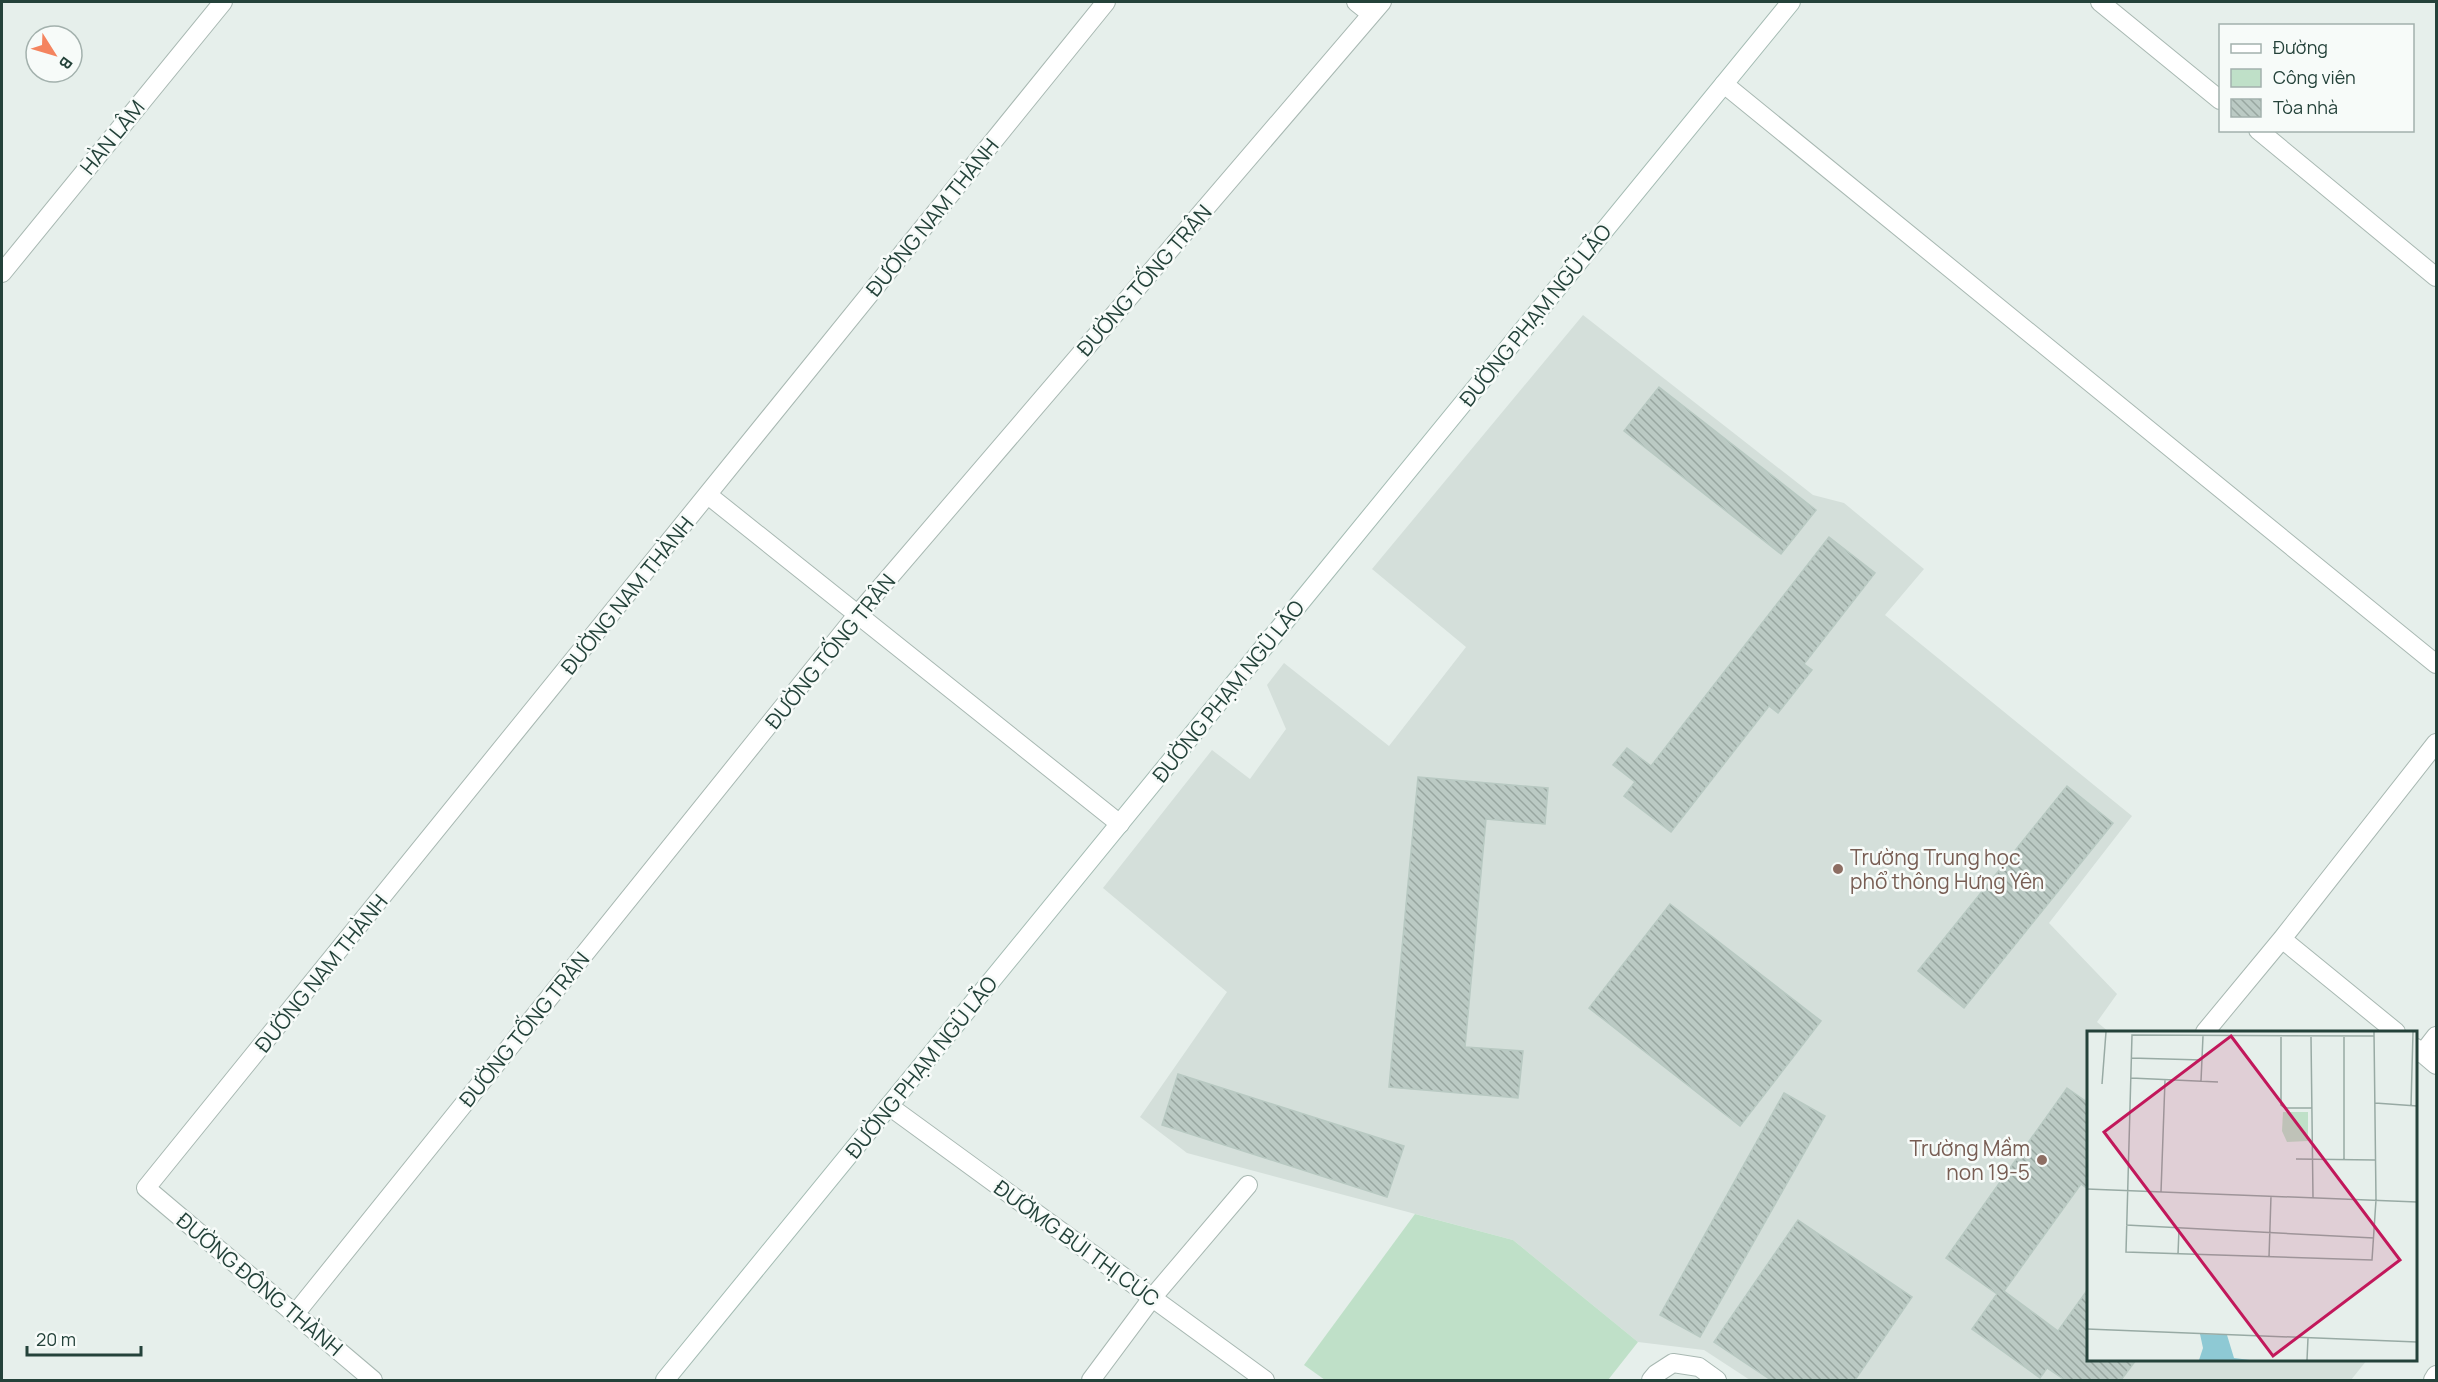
<svg xmlns="http://www.w3.org/2000/svg" width="2438" height="1382" viewBox="0 0 2438 1382" font-family="Manrope,sans-serif">
	<defs>
		<pattern id="building-back-hatch" width="6" height="6" patternUnits="userSpaceOnUse" patternTransform="scale(1.5)"><rect width="6" height="6" fill="#bbcac4"/><path d="M-1 5l2 2M0 0l6 6M5-1l2 2" fill="none" stroke="#98a6a0"/></pattern>
	</defs>
	<rect width="100%" height="100%" fill="#e6efeb"/>
	<path fill="#d4dfda" d="M 1583,315 L 1813,495 L 1844,503 L 1924,569 L 1885,615 L 2132,816 L 2049,923 L 2117,994 L 2097,1022 L 2109,1032 L 2088,1032 L 2088,1360 L 2367,1360 L 2351,1380 L 1750,1380 L 1704,1350 L 1638,1342 L 1513,1240 L 1187,1153 L 1140,1117 L 1227,992 L 1103,888 L 1212,750 L 1250,779 L 1286,729 L 1267,685 L 1284,663 L 1389,746 L 1466,647 L 1372,569 Z"/>
	<path fill="#bfe0c8" d="M 1415,1214 L 1513,1240 L 1638,1342 L 1608,1380 L 1325,1380 L 1304,1365 Z"/>
	<path fill="url(#building-back-hatch)" stroke="#b8c9c2" stroke-width="1.5" d="M 1659,387 L 1816,510 L 1781,554 L 1624,431 Z
		M 1829,537 L 1875,573 L 1804,664 L 1812,670 L 1778,713 L 1769,706 L 1671,832 L 1624,796 L 1635,782 L 1613,765 L 1627,748 L 1651,766 Z
		M 1418,777 L 1548,788 L 1545,824 L 1486,819 L 1465,1047 L 1523,1051 L 1518,1098 L 1389,1087 Z
		M 2067,786 L 2113,823 L 1964,1008 L 1918,971 Z
		M 1670,904 L 1821,1021 L 1740,1126 L 1589,1008 Z
		M 1178,1074 L 1404,1146 L 1387,1197 L 1162,1125 Z
		M 2067,1088 L 2088,1103 L 2088,1189 L 2081,1184 L 2004,1291 L 2058,1331 L 2088,1289 L 2088,1360 L 2136,1360 L 2121,1380 L 2065,1380 L 2047,1368 L 2040,1378 L 1972,1329 L 1997,1294 L 1946,1258 Z
		M 1784,1093 L 1825,1116 L 1700,1337 L 1660,1315 Z
		M 1798,1220 L 1912,1297 L 1855,1380 L 1771,1380 L 1714,1342 Z"/>
	<g fill="none" stroke-linecap="round" stroke-linejoin="round">
		<defs>
			<path id="street" d="M 1356,2 L 1371,14
				M 2100,2 L 2220,100
				M 1724,84 L 2436,664
				M 2258,130 L 2436,277
				M 2,273 L 223,2
				M 708,495 L 1120,824
				M 2282,939 L 2396,1032
				M 2205,1032 L 2282,939 L 2436,743
				M 2416,1048 L 2436,1065
				M 2422,1054 L 2436,1036
				M 889,1106 L 1265,1380
				M 295,1314 L 857,615 L 1382,2
				M 373,1380 L 146,1188 L 1106,2
				M 1091,1380 L 1152,1298 L 1248,1185
				M 1651,1380 L 1656,1374 L 1673,1363 L 1699,1367 L 1717,1380
				M 2433,1380 L 2436,1375"/>
			<path id="secondary" d="M 665,1380 L 1791,2"/>
		</defs>
		<use href="#street" stroke="#a8b8b2" stroke-width="20"/>
		<use href="#secondary" stroke="#a4bbb3" stroke-width="20"/>
		<use href="#street" stroke="#fff" stroke-width="18"/>
		<use href="#secondary" stroke="#fff" stroke-width="18"/>
	</g>
	<g fill="#8d6e63" stroke="#f7fbf9" stroke-width="2">
		<circle cx="1838" cy="869" r="6"/>
		<circle cx="2042" cy="1160" r="6"/>
	</g>
	<g text-anchor="middle" dominant-baseline="central" stroke-width="5" stroke-linejoin="round" paint-order="stroke">
		<g font-size="21" fill="#24423a" stroke="#f7fbf9">
			<text transform="translate(112 137) rotate(-51)">HÀN LÂM</text>
			<text transform="translate(932 217) rotate(-51)">ĐƯỜNG NAM THÀNH</text>
			<text transform="translate(1144 280) rotate(-49)">ĐƯỜNG TỐNG TRÂN</text>
			<text transform="translate(1535 315) rotate(-51)">ĐƯỜNG PHẠM NGŨ LÃO</text>
			<text transform="translate(627 595) rotate(-51)">ĐƯỜNG NAM THÀNH</text>
			<text transform="translate(830 651) rotate(-51)">ĐƯỜNG TỐNG TRÂN</text>
			<text transform="translate(1228 691) rotate(-51)">ĐƯỜNG PHẠM NGŨ LÃO</text>
			<text transform="translate(321 973) rotate(-51)">ĐƯỜNG NAM THÀNH</text>
			<text transform="translate(524 1029) rotate(-51)">ĐƯỜNG TỐNG TRÂN</text>
			<text transform="translate(921 1067) rotate(-51)">ĐƯỜNG PHẠM NGŨ LÃO</text>
			<text transform="translate(1077 1243) rotate(36)">ĐƯỜMG BÙI THỊ CÚC</text>
			<text transform="translate(260 1284) rotate(40)">ĐƯỜNG ĐÔNG THÀNH</text>
		</g>
		<g font-size="21" fill="#785e54" stroke="#f7fbf9" text-anchor="start">
			<text x="1850" y="857">Trường Trung học<tspan x="1850" dy="24">phổ thông Hưng Yên</tspan></text>
			<text x="2030" y="1148" text-anchor="end">Trường Mầm<tspan x="2030" dy="24">non 19-5</tspan></text>
		</g>
	</g>
	<g transform="translate(2087 1031)">
		<rect width="330" height="330" fill="#e6efeb"/>
		<path d="M 196,81 L 221,81 L 221,110 L 200,111 L 195,100 Z" fill="#bfe0c8"/>
		<path d="M 113,303 L 140,304 L 147,327 L 163,329 L 112,329 L 116,317 Z" fill="#8ec9d4"/>
		<path fill="none" stroke="#98aaa4" stroke-width="1.5" d="M 287,1 L 289,169 L 285,229 L 39,221 L 45,4 L 287,5M 194,6 L 194,74 L 198,77 L 225,77M 224,6 L 226,167M 44,27 L 115,29M 44,47 L 131,51M 114,50 L 116,5M 15,53 L 19,1M 288,72 L 330,75M 324,75 L 326,1M 209,128 L 288,129M 257,129 L 257,6M 0,158 L 330,171M 74,161 L 78,49M 39,194 L 287,207M 91,223 L 92,198M 182,226 L 184,165M 0,298 L 330,311M 220,329 L 221,307"/>
		<path fill="#c2185b" fill-opacity="0.15" stroke="#c2185b" stroke-width="3" d="M 144,5 L 313,229 L 186,325 L 17,101 Z"/>
		<rect width="330" height="330" fill="none" stroke="#24423a" stroke-width="3"/>
	</g>
	<rect width="2438" height="1382" fill="none" stroke="#24423a" stroke-width="6"/>
	<rect x="2219" y="24" width="195" height="108" fill="#f7fbf9" stroke="#a3b1ad" stroke-width="1.5"/>
	<rect x="2231" y="44" width="30" height="9" fill="#ffffff" stroke="#a3b1ad" stroke-width="1.5"/>
	<text x="2273" y="54" font-size="18" fill="#24423a">Đường</text>
	<rect x="2231" y="69" width="30" height="18" fill="#bfe0c8" stroke="#a3b1ad" stroke-width="1.5"/>
	<text x="2273" y="84" font-size="18" fill="#24423a">Công viên</text>
	<rect x="2231" y="99" width="30" height="18" fill="url(#building-back-hatch)" stroke="#a3b1ad" stroke-width="1.5"/>
	<text x="2273" y="114" font-size="18" fill="#24423a">Tòa nhà</text>
	<g transform="translate(54 54) rotate(127)"><circle r="28" fill="#f7fbf9" stroke="#a3b1ad" stroke-width="1.5"/>
	<path d="M0-4.5L10 22L0 15L-10 22Z" fill="#f4845f"/>
	<text y="-9" font-size="16" font-weight="bold" text-anchor="middle" fill="#24423a">B</text>
	</g>
	<path d="M27 1346v9h114v-9" fill="none" stroke="#24423a" stroke-width="3"/>
	<text x="36" y="1346" font-size="18" fill="#24423a" stroke="#f7fbf9" stroke-width="4.5" paint-order="stroke">20 m</text>
</svg>
